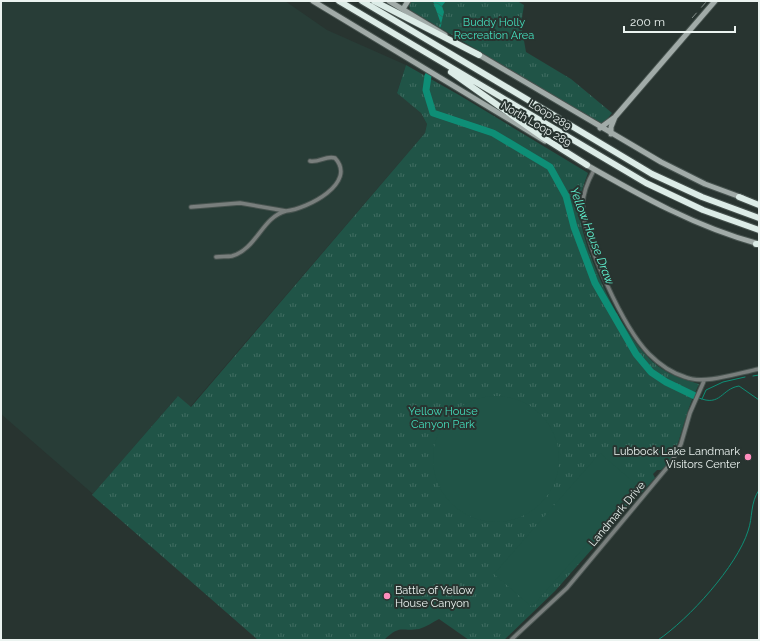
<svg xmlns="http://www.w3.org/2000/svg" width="760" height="641" viewBox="0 0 760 641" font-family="Raleway,sans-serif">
	<defs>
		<pattern id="grass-tufts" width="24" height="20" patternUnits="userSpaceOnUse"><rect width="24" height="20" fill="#205447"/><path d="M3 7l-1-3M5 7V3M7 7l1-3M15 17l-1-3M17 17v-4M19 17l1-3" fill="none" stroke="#416d62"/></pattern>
		<pattern id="water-waves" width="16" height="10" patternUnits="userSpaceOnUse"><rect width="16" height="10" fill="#0e8e76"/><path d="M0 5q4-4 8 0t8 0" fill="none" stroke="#247264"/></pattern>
	</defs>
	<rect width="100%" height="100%" fill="#283430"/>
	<path fill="#283d37" d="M 1,1 L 285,1 L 327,30 L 406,65 L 397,92 L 421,113 L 427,124 L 425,133 L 190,407 L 177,397 L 93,494 L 1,414 Z"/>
	<path fill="url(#grass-tufts)" d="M 411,1 L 517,1 L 524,5 L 521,24 L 526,52 L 571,79 L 612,113 L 605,122 L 602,124 L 410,10 L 409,5 Z
		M 406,65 L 459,95 L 588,173 C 584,184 579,196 579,208 C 581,249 622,335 653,362 C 666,374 682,379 699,384 C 694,395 689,406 686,417 C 680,435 676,458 661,470 L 657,470 L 653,474 L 655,478 L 653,480 L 555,591 L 504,640 L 469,640 L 439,619 C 433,622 426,627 419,629 C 400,632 401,624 384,640 L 258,640 L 92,495 L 178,396 L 191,407 L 425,133 L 427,124 L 421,113 L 397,93 Z"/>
	<path fill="#205447" d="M433 459a63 63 0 1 1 126 0a63 63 0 1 1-126 0Z
		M 600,453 L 638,486 L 532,607 L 494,574 Z"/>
	<path fill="url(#water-waves)" d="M 433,1 L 446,1 L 442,6 L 444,12 L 441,24 Z"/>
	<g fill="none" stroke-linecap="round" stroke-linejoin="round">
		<path stroke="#0e8e76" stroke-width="1" d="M 440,27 L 441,24
			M 753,376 L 759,375
			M 699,398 C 721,407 721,389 739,386 L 759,400
			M 702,399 L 706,390 L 723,382 L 745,377
			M 658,640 C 689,619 737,566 748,531 C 753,517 750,503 759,490"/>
		<path stroke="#0e8e76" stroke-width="7" d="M 428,76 L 426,90 L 433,113 L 493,133 L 550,167 L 566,196 L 574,227 L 595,283 L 636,354 L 651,372 L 666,382 L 695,396"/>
		<defs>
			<path id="street" d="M 594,170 C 588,181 582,194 583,207 C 584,244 624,328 649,354 C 659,364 672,373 685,377 C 704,385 738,373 759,369
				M 191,207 L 240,203 L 286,211 C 262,217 257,249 232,256 C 227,257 221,256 216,257
				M 286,211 C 307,209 358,183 335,158 C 326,155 319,163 310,161
				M 512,639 L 567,588 L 671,463 L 681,444 L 690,413 L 704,381"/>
			<path id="secondary" d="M 313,1 L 545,141
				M 389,1 L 445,35
				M 403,9 L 408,1
				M 476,53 L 661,162 L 705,184 L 743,198
				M 600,128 L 615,117 L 715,1
				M 611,134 L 611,127 L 615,117
				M 585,164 C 641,196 696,227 759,244"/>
			<path id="highway" d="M 339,1 L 646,183 L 703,210 L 759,230
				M 362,1 L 652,174 L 702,197 L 759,218
				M 374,1 L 479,55
				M 451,72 L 544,138 L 587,165
				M 739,197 L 759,205
				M 756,244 L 759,244"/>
		</defs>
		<use href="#street" stroke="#47534f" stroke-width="5.5"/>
		<use href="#secondary" stroke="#47534f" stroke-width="7"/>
		<use href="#highway" stroke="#47534f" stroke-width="8"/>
		<use href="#street" stroke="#797f7d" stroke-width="3.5"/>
		<use href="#secondary" stroke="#a1aba8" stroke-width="5"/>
		<use href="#highway" stroke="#dcece7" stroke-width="6"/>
		<path stroke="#818b87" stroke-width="1" stroke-dasharray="7 7" stroke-linecap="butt" d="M 692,18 L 707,1"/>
	</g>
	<g fill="#fe8ebd" stroke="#283430" stroke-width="1.5">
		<circle cx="748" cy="457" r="4"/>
		<circle cx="387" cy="596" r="4"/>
	</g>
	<g text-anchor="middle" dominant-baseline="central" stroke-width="4" stroke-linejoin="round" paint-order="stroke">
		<g font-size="11" fill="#44dfbd" stroke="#283430">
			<text x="494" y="22">Buddy Holly<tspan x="494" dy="13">Recreation Area</tspan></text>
			<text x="443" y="411">Yellow House<tspan x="443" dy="13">Canyon Park</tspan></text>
		</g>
		<g font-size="11" fill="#ebf3f0" stroke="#283430">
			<text transform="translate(550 115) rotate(31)">Loop 289</text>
			<text transform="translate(536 124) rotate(30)">North Loop 289</text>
			<text transform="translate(617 514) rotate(-50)">Landmark Drive</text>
		</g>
		<g font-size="11" fill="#ebf3f0" stroke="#283430" text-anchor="end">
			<text x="740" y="451">Lubbock Lake Landmark<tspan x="740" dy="13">Visitors Center</tspan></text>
			<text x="395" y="590" text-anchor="start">Battle of Yellow<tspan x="395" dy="13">House Canyon</tspan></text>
		</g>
		<g font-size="12" font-style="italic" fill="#60f5d2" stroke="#283430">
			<text transform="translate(592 236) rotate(69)">Yellow House Draw</text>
		</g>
	</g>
	<rect width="760" height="641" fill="none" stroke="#ebf3f0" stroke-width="4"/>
	<path d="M624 26v6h111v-6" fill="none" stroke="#ebf3f0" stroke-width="2"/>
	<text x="630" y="26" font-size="12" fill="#ebf3f0" stroke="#283430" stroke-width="3" paint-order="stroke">200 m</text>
</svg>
